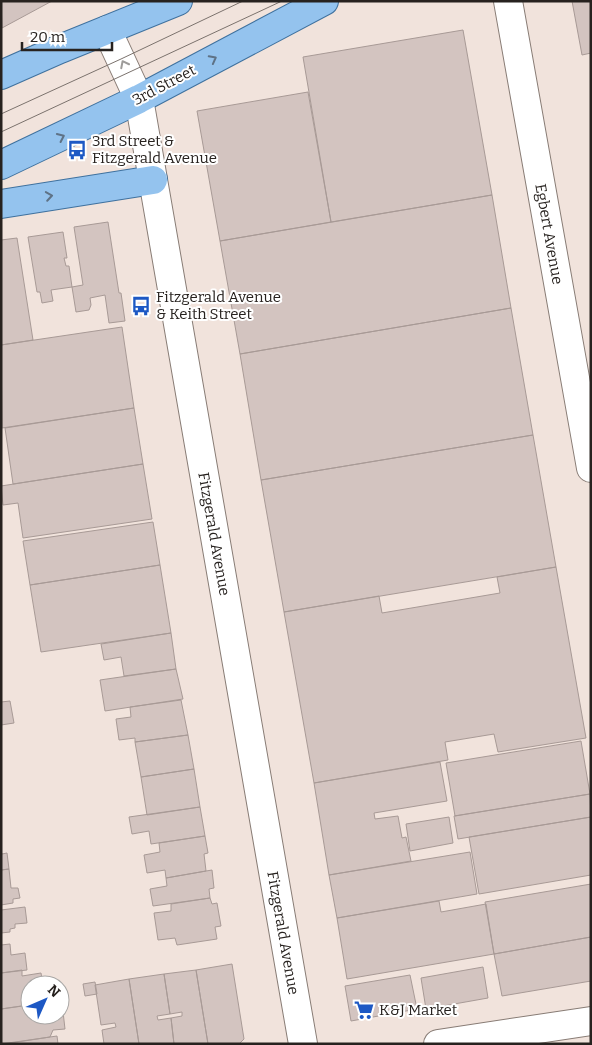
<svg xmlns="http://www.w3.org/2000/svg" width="592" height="1045" viewBox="0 0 592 1045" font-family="Bitter,serif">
	<rect width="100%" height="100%" fill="#f1e3dc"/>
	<path fill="#d3c4c0" stroke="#a89a96" d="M 1,1 L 52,1 L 2,28 Z
		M 572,1 L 591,1 L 591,53 L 582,55 Z
		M 463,30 L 492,195 L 331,222 L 303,57 Z
		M 308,92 L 331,222 L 220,241 L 197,111 Z
		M 492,195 L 511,308 L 240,354 L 220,241 Z
		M 108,222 L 119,293 L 121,293 L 125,321 L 109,323 L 105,295 L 90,298 L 91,305 L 89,310 L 76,312 L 72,287 L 83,285 L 74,227 Z
		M 63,232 L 67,258 L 64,258 L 66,266 L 69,266 L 72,287 L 51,290 L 53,301 L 42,303 L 40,292 L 37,292 L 28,237 Z
		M 17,238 L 33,340 L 1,345 L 1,240 Z
		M 511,308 L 533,435 L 261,480 L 240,354 Z
		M 122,327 L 134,408 L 2,428 L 1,345 Z
		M 134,408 L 143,464 L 13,484 L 5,428 Z
		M 533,435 L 556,567 L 284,612 L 261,480 Z
		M 143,464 L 152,519 L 23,538 L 18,503 L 3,505 L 1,486 Z
		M 153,522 L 160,565 L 30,585 L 23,541 Z
		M 160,565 L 171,633 L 41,652 L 30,585 Z
		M 556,567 L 586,738 L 498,752 L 494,734 L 445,742 L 448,760 L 314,783 L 284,612 L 379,596 L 382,613 L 500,593 L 497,577 Z
		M 171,633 L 176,669 L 124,676 L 121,657 L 104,660 L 101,644 Z
		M 176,669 L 183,699 L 105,711 L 100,680 Z
		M 181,700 L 188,735 L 135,742 L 135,738 L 119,740 L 116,719 L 131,717 L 130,707 Z
		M 10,701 L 14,723 L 1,725 L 1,702 Z
		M 188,735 L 194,769 L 141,777 L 135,742 Z
		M 581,741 L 590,794 L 455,816 L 446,763 Z
		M 440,762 L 447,801 L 374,813 L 375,819 L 398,816 L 402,838 L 406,837 L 411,861 L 329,875 L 314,783 Z
		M 194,769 L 200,807 L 147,815 L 141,777 Z
		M 590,794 L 591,817 L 458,839 L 454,816 Z
		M 200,807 L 205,836 L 151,844 L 149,831 L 132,834 L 129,817 Z
		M 449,817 L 453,843 L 410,851 L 406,824 Z
		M 591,817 L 591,875 L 479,894 L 469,837 Z
		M 205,836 L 208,853 L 204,854 L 206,871 L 166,878 L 165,870 L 147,873 L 144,855 L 160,852 L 159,843 Z
		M 1,851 L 2,854 L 7,853 L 9,869 L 1,870 Z
		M 470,852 L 477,894 L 337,918 L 329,875 Z
		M 9,869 L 11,888 L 18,888 L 20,898 L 13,899 L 13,903 L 1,905 L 1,870 Z
		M 212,870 L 214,888 L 209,889 L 210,898 L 153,906 L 150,889 L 167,886 L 166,878 Z
		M 591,884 L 591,937 L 494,954 L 485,902 Z
		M 210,898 L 212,904 L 217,903 L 221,926 L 215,927 L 217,939 L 177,945 L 175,938 L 158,940 L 154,913 L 171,911 L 171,904 Z
		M 439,901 L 441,912 L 486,904 L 494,954 L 347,979 L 337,918 Z
		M 25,907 L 27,923 L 15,924 L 15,928 L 10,929 L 10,932 L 1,933 L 1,910 Z
		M 591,937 L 591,981 L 502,996 L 494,954 Z
		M 10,944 L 11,955 L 25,953 L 27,970 L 1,973 L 1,945 Z
		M 232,964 L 244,1039 L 239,1044 L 208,1044 L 196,970 Z
		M 483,967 L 488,998 L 426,1009 L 421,978 Z
		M 22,970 L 22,976 L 41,973 L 43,985 L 30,985 L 30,998 L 27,999 L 28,1005 L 1,1009 L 1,973 Z
		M 196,970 L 208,1044 L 174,1044 L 171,1018 L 182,1016 L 182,1012 L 170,1014 L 164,974 Z
		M 164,974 L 170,1014 L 157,1016 L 158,1020 L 171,1018 L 174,1044 L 139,1044 L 129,979 Z
		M 410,975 L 417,1009 L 351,1021 L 345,986 Z
		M 129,979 L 139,1044 L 104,1044 L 102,1030 L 116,1027 L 115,1023 L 101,1025 L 95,985 Z
		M 95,982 L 97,994 L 85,996 L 83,984 Z
		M 60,1003 L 62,1003 L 65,1029 L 53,1030 L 50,1037 L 1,1044 L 1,1009 L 30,1005 L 30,1015 L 60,1015 Z
		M 57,1036 L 58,1044 L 5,1044 L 50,1037 Z"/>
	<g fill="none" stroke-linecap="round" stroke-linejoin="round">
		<defs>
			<path id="minor" d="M 508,1 L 591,468
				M 107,30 L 139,99 L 303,1044
				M 438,1044 L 591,1021"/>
			<path id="major" d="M 1,75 L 60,49 L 178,1
				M 1,165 L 139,99 L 324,1
				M 1,204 L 153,180"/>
		</defs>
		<use href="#minor" stroke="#887c75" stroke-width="30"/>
		<use href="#major" stroke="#3f719e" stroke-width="30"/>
		<use href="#minor" stroke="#fff" stroke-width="28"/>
		<use href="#major" stroke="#94c3ee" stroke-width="28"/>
		<path stroke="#7b726d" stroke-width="1" d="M 1,114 L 121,59 L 243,1
			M 1,132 L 282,1"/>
	</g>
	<defs><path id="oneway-chevron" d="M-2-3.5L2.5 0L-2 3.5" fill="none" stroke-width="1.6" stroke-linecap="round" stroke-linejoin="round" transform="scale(1.25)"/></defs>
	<g stroke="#5e7286">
		<use href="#oneway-chevron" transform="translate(213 59) rotate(-28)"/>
		<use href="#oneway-chevron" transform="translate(61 137) rotate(-25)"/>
		<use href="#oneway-chevron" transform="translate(49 196) rotate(-9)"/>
	</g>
	<use stroke="#9e9c9a" href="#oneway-chevron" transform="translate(124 64) rotate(-117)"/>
	<defs>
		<symbol id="bus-bare" viewBox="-9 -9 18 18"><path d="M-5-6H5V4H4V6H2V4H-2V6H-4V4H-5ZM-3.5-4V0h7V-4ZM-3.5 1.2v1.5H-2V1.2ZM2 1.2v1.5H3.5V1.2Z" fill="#1d58c4" stroke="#fff" stroke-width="2.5" paint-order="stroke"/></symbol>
		<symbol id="supermarket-bare" viewBox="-9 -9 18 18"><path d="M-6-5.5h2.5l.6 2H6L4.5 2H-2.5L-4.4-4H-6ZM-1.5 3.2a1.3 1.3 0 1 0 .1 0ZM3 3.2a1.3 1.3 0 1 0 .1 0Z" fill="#1d58c4" stroke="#fff" stroke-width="2.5" paint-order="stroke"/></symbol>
	</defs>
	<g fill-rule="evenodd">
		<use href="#bus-bare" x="63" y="136" width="28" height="28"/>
		<use href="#bus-bare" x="127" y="292" width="28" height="28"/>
		<use href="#supermarket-bare" x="350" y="996" width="28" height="28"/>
	</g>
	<g text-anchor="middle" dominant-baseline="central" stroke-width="4" stroke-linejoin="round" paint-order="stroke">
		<g font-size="15" fill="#27221f" stroke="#fff">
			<text transform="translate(164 85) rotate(-28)">3rd Street</text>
			<text transform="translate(549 234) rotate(80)">Egbert Avenue</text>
			<text transform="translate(214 534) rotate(80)">Fitzgerald Avenue</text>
			<text transform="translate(283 933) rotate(80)">Fitzgerald Avenue</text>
		</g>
		<g font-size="15" fill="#27221f" stroke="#fff" text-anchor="start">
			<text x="92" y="141">3rd Street &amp;<tspan x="92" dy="17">Fitzgerald Avenue</tspan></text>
			<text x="156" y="297">Fitzgerald Avenue<tspan x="156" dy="17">&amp; Keith Street</tspan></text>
			<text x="379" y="1010">K&amp;J Market</text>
		</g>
	</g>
	<rect width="592" height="1045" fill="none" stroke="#27221f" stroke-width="5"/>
	<g transform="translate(45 1000) rotate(45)"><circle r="24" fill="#ffffff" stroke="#a9a7a5"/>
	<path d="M0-4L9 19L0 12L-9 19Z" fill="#1d58c4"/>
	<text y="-8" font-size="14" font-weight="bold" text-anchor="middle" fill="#27221f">N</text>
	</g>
	<path d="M22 42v8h90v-8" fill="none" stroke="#27221f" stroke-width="2.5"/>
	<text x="30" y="42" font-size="15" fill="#27221f" stroke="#ffffff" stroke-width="4" paint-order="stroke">20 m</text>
</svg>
